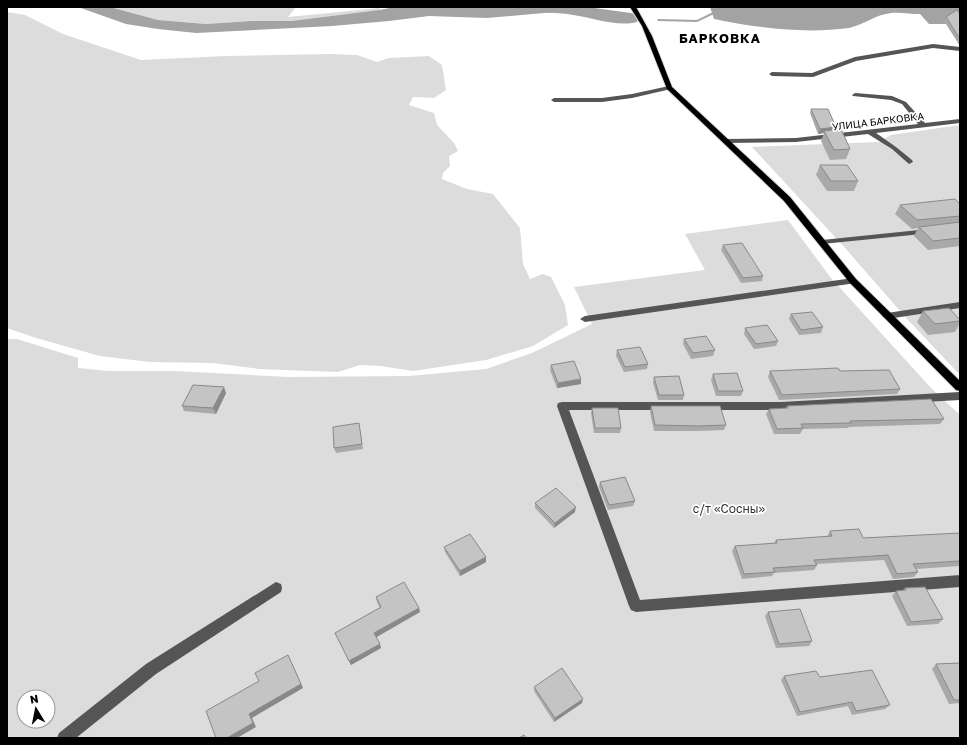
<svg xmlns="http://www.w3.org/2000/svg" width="967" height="745" viewBox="0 0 967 745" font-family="'Golos Text',sans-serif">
	<rect width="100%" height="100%" fill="#fff"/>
	<path fill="#dcdcdc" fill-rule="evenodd" d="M 110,7 L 296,7 L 288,17 L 380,8 L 379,10 L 291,21 L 251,21 L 206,24 L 158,20 Z
		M 7,12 L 25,15 L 63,34 L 141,60 L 226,56 L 331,54 L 357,55 L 377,62 L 389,58 L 429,56 L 442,65 L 446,90 L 434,98 L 413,97 L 409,105 L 434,113 L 437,125 L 454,143 L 458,151 L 449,156 L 450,166 L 443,173 L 442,179 L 467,189 L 493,194 L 520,228 L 523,264 L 530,279 L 543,274 L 551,277 L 565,305 L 568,325 L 533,346 L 486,360 L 413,371 L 381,366 L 360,365 L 338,372 L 259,369 L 213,363 L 150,362 L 100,356 L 36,338 L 7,328 Z
		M 960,125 L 960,375 L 907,319 L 846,249 L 752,147 L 879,142 L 891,135 Z
		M 788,220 L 831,278 L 931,388 L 960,415 L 960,738 L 7,738 L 7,339 L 17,339 L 78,358 L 78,368 L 108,371 L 174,371 L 289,377 L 409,376 L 486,369 L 532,353 L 592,324 L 574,287 L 705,270 L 685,234 ZM 24,697 L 48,697 L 48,721 L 24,721 Z"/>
	<path fill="#a3a3a3" d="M 78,7 L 110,7 L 158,20 L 206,24 L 251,21 L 291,21 L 379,10 L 395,7 L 560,7 L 555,12 L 487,18 L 429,16 L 389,21 L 332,26 L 196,33 L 158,29 L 126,24 Z
		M 710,7 L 960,7 L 960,20 L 953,24 L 929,24 L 920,14 C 909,14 896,11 886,14 C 874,16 863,25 849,28 C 804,34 758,28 714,19 Z"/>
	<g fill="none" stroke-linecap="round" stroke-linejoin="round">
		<path fill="#a3a3a3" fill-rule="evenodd" d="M 713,12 L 720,12 L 721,13 L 714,14 L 697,22 L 658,21 L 657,20 L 658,19 L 697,20 Z"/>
		<path fill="#a3a3a3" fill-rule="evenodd" d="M 518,7 L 587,7 L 631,13 L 637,14 L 640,18 L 637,22 C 617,27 594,18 573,15 C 558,12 542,13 527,12 L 521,11 Z"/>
		<defs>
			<path id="major" d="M 630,7 L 636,7 L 652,36 L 672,87 L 790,197 L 856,279 L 960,381 L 960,391 L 956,390 L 850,283 L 784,201 L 667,89 L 642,26 Z"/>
		</defs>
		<use href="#major" stroke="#dbdbdb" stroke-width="2"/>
		<path fill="#555" fill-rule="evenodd" d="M 933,44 L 960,47 L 960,51 L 933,48 L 856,61 L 813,77 L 772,76 L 769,74 L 772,72 L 812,73 L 855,57 Z
			M 669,86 L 671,87 L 671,89 L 632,98 L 602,102 L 554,102 L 551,100 L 554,98 L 602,98 L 632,94 Z
			M 855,93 L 892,96 L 906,102 L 925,123 L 960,119 L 960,123 L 876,133 L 896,147 L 912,160 L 913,162 L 909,164 L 892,149 L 868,134 L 796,142 L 726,143 L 723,141 L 726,139 L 796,138 L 918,124 L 902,104 L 891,100 L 853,96 L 852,95 Z
			M 929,229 L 932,229 L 932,233 L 822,244 L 818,242 L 822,240 Z
			M 853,278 L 856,279 L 857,281 L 856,283 L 585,322 L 580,319 L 585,316 Z
			M 960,302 L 960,308 L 887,319 L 882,316 L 887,313 Z
			M 960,392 L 960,400 L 781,410 L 569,410 L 640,600 L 960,575 L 960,587 L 636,612 L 631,610 L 629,606 L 557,406 L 558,403 L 562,402 L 781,402 Z
			M 276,582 L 281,584 L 282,588 L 281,592 L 156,674 L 76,738 L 57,738 L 59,733 L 146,664 Z"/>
		<use href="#major" fill="#000" fill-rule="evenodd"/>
	</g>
	<path fill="#a9a9a9" d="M 960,14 L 960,46 L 944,21 L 946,17 Z
		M 811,109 L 835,130 L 850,149 L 846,159 L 830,160 L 821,141 L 824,133 L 818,134 L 810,113 Z
		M 820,165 L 858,181 L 854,191 L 827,191 L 816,175 Z
		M 960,204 L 960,246 L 928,250 L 914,236 L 918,228 L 912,229 L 895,214 L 900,205 Z
		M 723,245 L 763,276 L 762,281 L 741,283 L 721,250 Z
		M 923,311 L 960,320 L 960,323 L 955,332 L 928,335 L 917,322 Z
		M 791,314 L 823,327 L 821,333 L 799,335 L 789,319 Z
		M 745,328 L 778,341 L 776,346 L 754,349 L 744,334 Z
		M 684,339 L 715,350 L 713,356 L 691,359 L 683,344 Z
		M 617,350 L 648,364 L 647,369 L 624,372 L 616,356 Z
		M 551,365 L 581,379 L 581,384 L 557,388 L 550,370 Z
		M 770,371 L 840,371 L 900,389 L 897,394 L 779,400 L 768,377 Z
		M 713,374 L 743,391 L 741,396 L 716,396 L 711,380 Z
		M 654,377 L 684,395 L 683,400 L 658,400 L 653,383 Z
		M 226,393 L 216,414 L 184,411 L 182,406 Z
		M 651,406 L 726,425 L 724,430 L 698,431 L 654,431 L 650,412 Z
		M 787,406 L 944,419 L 940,424 L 849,427 L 848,428 L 803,429 L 800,434 L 774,434 L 766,414 L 769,409 L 786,408 Z
		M 592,408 L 621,428 L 620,433 L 594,433 L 591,413 Z
		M 360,428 L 363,449 L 336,453 L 334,448 Z
		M 600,482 L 635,501 L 633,506 L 608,510 L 599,487 Z
		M 535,503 L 575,512 L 554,528 L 535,508 Z
		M 830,531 L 863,538 L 960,533 L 960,566 L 916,569 L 918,572 L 914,577 L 893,579 L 884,560 L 816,564 L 817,565 L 814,570 L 774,573 L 772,576 L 742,579 L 732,551 L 735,546 L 774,543 L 776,540 L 827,537 Z
		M 444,547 L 486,557 L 486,562 L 460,576 L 445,552 Z
		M 905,588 L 943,619 L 938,624 L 907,626 L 892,596 L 896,591 L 903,590 Z
		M 376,597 L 419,608 L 420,612 L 376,637 L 381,648 L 351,665 L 335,633 L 380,608 L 377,602 Z
		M 768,612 L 812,641 L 809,646 L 776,648 L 765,616 Z
		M 960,663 L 960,703 L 949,704 L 932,669 L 936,664 Z
		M 784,676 L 820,677 L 890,705 L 885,709 L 852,715 L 848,706 L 797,716 L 781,680 Z
		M 534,687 L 582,703 L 554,722 L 534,691 Z"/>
	<path fill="#898989" d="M 836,127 L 834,132 L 824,131 L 824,133 L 818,134 L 820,129 Z
		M 581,379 L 581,384 L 557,388 L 558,383 Z
		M 224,387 L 226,393 L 216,414 L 213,408 Z
		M 576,507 L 575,512 L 554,528 L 555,523 Z
		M 486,557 L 486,562 L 460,576 L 460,571 Z
		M 419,608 L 420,612 L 375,638 L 374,633 Z
		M 380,644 L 381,648 L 351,665 L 349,661 Z
		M 288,655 L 303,688 L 252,718 L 256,727 L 237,738 L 227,738 L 249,714 Z
		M 583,699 L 582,703 L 554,722 L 555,718 Z"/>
	<path fill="#c4c4c4" stroke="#898989" d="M 957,10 L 960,14 L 960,39 L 946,17 Z
		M 811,109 L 828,109 L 836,127 L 820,129 Z
		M 841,129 L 850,149 L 834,150 L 824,131 Z
		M 820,165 L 847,165 L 858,181 L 831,181 Z
		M 955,199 L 960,204 L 960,216 L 917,220 L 900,205 Z
		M 960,222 L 960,238 L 933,241 L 919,227 Z
		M 742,243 L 763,276 L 743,278 L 723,245 Z
		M 949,308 L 960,320 L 960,321 L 935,324 L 923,311 Z
		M 812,312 L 823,327 L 801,330 L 791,314 Z
		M 767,325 L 778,341 L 756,344 L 745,328 Z
		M 706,336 L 715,350 L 693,353 L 684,339 Z
		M 640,347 L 648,364 L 625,367 L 617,350 Z
		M 574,361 L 581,379 L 558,383 L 551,365 Z
		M 838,368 L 840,371 L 889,370 L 900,389 L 782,395 L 770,371 Z
		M 737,373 L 743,391 L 718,391 L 713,374 Z
		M 679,376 L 684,395 L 659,395 L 654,377 Z
		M 193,385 L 224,387 L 213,408 L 182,406 Z
		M 931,399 L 944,419 L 850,421 L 851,423 L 801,424 L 803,428 L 777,429 L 769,409 L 788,408 L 787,406 Z
		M 651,406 L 720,406 L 726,425 L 700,426 L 655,425 Z
		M 592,408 L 618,408 L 621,428 L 595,428 Z
		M 359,423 L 362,444 L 334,448 L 333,427 Z
		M 625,477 L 635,501 L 609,505 L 600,482 Z
		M 556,488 L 576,507 L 555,523 L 535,503 Z
		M 859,529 L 863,538 L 960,533 L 960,561 L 913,564 L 918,572 L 897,574 L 888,555 L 814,560 L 817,565 L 773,568 L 775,572 L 744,574 L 735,546 L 777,543 L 776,540 L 832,536 L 830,531 Z
		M 470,534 L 486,557 L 460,571 L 444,547 Z
		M 404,582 L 419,608 L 374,633 L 380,644 L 349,661 L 335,633 L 381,607 L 376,597 Z
		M 925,587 L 943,619 L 911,622 L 896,591 L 906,590 L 905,588 Z
		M 800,609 L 812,641 L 779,644 L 768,612 Z
		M 288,655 L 301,684 L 249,714 L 253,723 L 227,738 L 216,738 L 206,711 L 259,681 L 255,673 Z
		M 960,663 L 960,700 L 954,700 L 936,664 Z
		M 562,668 L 583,699 L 555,718 L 534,687 Z
		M 872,670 L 890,705 L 856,711 L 852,702 L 800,712 L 784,676 L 816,671 L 820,677 Z
		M 524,735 L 526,738 L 519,738 Z"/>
	<g text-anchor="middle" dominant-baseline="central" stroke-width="3.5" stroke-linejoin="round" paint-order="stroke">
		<g font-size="10" fill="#000" stroke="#fff">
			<text transform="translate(878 121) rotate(-7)">УЛИЦА БАРКОВКА</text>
		</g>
		<g font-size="12" fill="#333" stroke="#fff">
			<text x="729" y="508">с/т «Сосны»</text>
		</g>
		<g font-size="13" font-weight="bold" letter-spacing="1" fill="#000" stroke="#fff">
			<text x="720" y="38">БАРКОВКА</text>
		</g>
	</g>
	<rect width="967" height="745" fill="none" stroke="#000000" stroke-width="16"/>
	<g transform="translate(36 709) rotate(350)"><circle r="19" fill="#ffffff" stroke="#999999"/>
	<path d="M0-3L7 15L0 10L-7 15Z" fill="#000000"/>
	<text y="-6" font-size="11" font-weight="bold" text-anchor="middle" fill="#000000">N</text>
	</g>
</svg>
